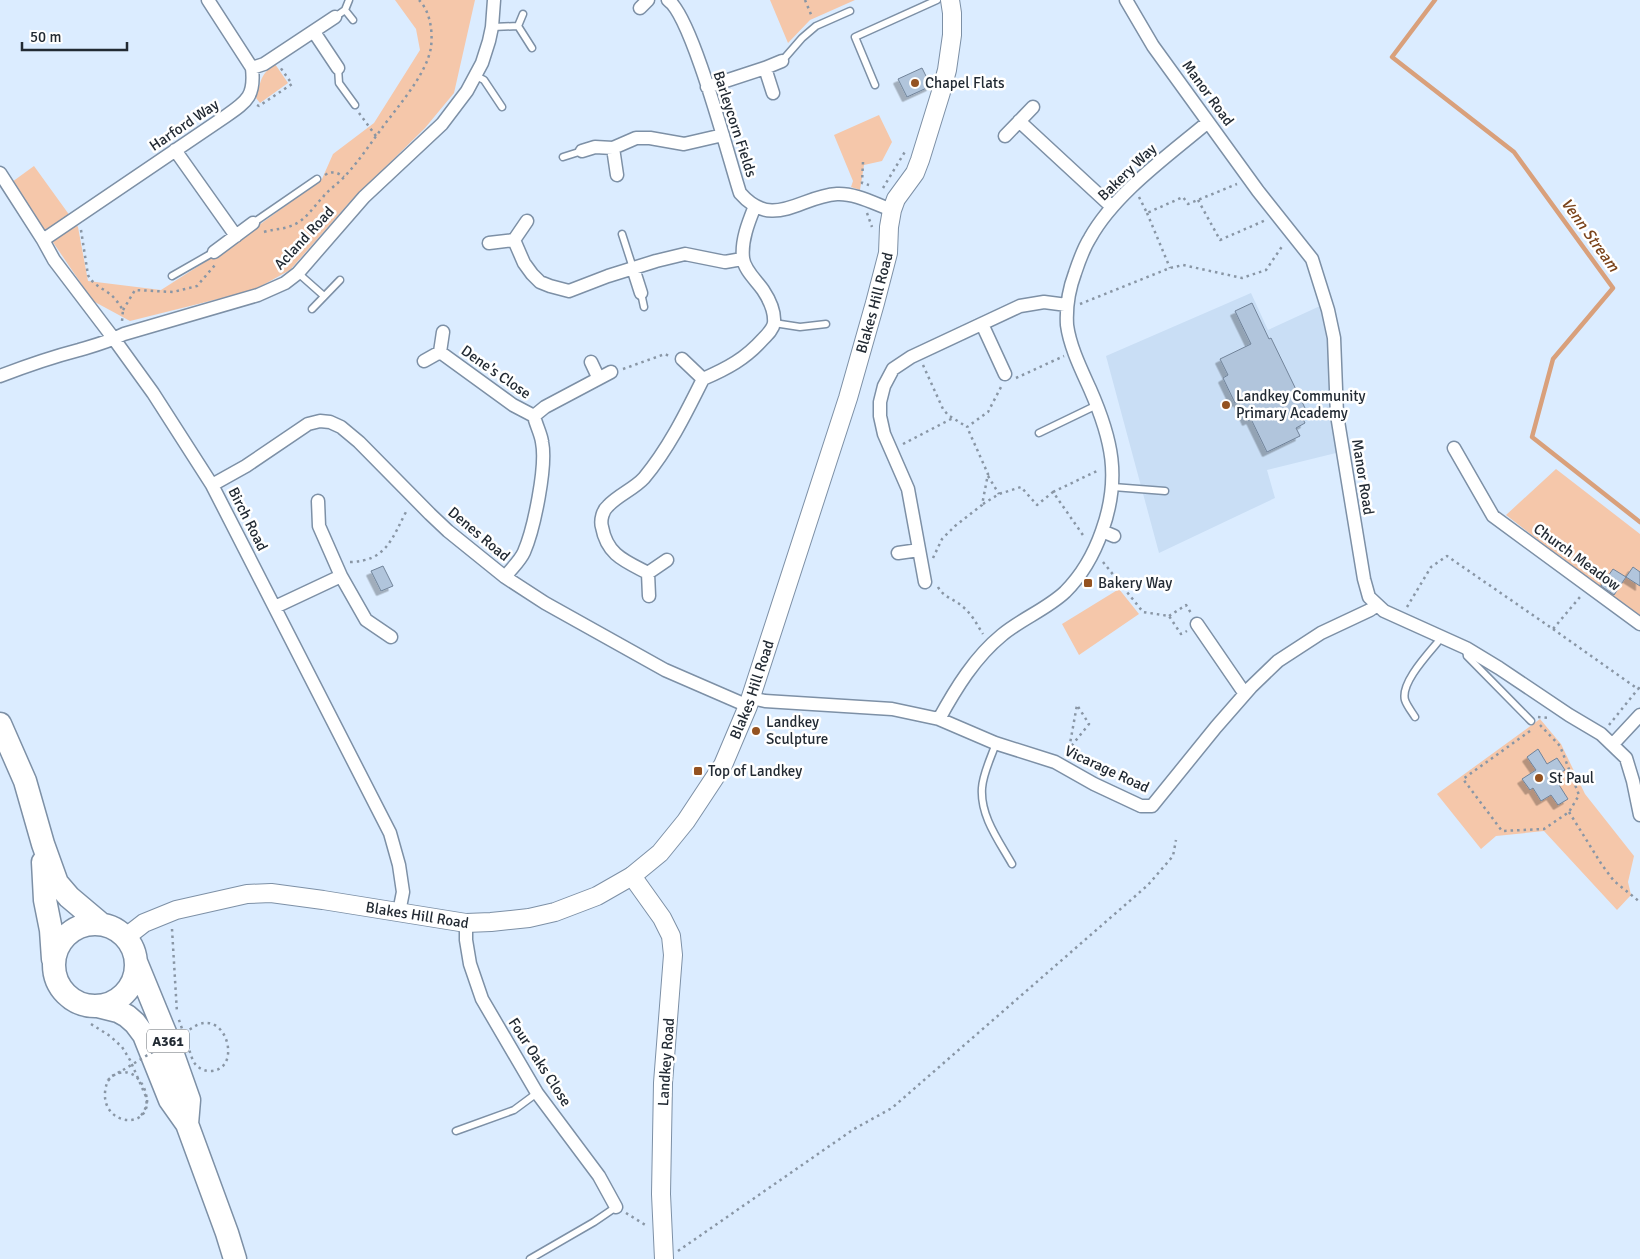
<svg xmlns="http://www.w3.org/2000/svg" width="1640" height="1259" viewBox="0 0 1640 1259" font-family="Signika,sans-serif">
	<defs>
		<filter id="shadow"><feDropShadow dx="-4.5" dy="4.5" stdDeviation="0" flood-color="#0004"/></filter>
	</defs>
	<rect width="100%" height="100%" fill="#dbecff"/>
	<path fill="#c9def5" d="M 1251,293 L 1268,330 L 1320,306 L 1327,339 L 1336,453 L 1267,470 L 1275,498 L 1159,553 L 1106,356 Z"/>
	<path fill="#f5c7aa" d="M 395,0 L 475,0 L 454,93 L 425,128 L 349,203 L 290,270 L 254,290 L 130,321 L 93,301 L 12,182 L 34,166 L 78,227 L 88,281 L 161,290 L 236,242 L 322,179 L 333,154 L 374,123 L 420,50 L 416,29 Z
		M 770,0 L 855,0 L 810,20 L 788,43 Z
		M 275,64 L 288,83 L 260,103 L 256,98 C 262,80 259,76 275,64 Z
		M 879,115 L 892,142 L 882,161 L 864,165 L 860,190 L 851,187 L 853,181 L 834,135 Z
		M 1556,469 L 1640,534 L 1640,619 L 1506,515 Z
		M 1119,589 L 1139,614 L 1079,655 L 1062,624 Z
		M 1540,719 L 1561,744 L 1585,794 L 1634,856 L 1628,882 L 1631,895 L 1617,910 L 1544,831 L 1496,836 L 1481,849 L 1437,794 Z"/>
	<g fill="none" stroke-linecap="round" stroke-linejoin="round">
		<path stroke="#d9a07b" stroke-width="4.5" d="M 1435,0 L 1392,57 L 1514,152 L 1613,288 L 1553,359 L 1532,437 L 1640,522"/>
	</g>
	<path fill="#b1c5dc" stroke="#718399" filter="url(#shadow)" d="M 922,68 L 931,86 L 907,97 L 898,79 Z
		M 1252,303 L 1269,339 L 1271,338 L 1305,408 L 1299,411 L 1305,423 L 1296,428 L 1300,436 L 1267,452 L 1251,419 L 1247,421 L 1238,401 L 1235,403 L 1223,378 L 1228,375 L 1220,359 L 1251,344 L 1235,311 Z
		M 383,566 L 393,586 L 381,591 L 371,571 Z
		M 1633,567 L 1640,572 L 1640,586 L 1626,577 Z
		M 1613,569 L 1626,577 L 1614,595 L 1601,586 Z
		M 1538,749 L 1547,764 L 1557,758 L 1565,770 L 1554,777 L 1568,799 L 1558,805 L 1551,795 L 1541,801 L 1533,788 L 1530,790 L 1522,779 L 1536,770 L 1527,757 Z"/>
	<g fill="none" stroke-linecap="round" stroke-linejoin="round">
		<defs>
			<path id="lane" d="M 345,10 L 353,20
				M 523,14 L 518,26 L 532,48
				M 335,17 L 345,10 L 349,0
				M 492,27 L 518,26
				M 782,61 L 802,38 L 816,26 L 850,11
				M 338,68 L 339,83 L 355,105
				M 476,76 L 484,80 L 502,107
				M 875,85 L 855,37 L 937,0
				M 563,157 L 582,151
				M 253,223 L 317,179
				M 622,234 L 633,268
				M 298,273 L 324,296
				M 172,276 L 214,252
				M 641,293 L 644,307
				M 312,309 L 340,280
				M 774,323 L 800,327 L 826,324
				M 1039,433 L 1097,405
				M 1113,487 L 1165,491
				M 1466,649 L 1467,656 L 1531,721
				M 1415,717 C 1412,712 1407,706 1405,700 C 1400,682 1431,651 1442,637
				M 996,743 C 991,758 983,773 982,788 C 980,816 999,841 1012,864
				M 456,1131 L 514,1110 L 537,1093
				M 530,1259 L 594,1222 L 616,1207"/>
			<path id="street" d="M 668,0 C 692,16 729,159 740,193 C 773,231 800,196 837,194 C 855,193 875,204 892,210
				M 1126,0 L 1153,46 L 1258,191 L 1312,259 L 1328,310 L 1334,338 L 1337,415 L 1364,579 L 1369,597 L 1384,611 L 1466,648 L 1499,668 L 1569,715 L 1601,734 L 1626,758 L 1633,781 L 1640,815
				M 640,8 L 648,0
				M 314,32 L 338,68
				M 252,68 L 264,64 L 335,17
				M 765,68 L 773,93
				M 707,87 L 765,68 L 782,61
				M 1019,121 L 1112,207
				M 1005,136 L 1033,107
				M 613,148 L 617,175
				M 175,150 L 236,236
				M 582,151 L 595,147 L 613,148 L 636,138 L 650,138 L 684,144 L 723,135
				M 0,173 L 43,240 L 54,260 L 114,339 L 153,393 L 212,485 L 390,833 L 399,865 L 403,892 L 399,912
				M 43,240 L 226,116 C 248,101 255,95 252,68 L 208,0
				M 514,240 L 524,263 L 532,274 L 540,282 L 550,286 L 569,291 L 608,276 L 656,261 L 685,254 L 725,262 L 742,259
				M 489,243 L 514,240 L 527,221
				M 214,252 L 253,223
				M 633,268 L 641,293
				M 982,324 L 1005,374
				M 440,352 L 443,332
				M 682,359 L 703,379 C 728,368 745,359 763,339 C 768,334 773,329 774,323 C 775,312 769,299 763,290 C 757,281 744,270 743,258 C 741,240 749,221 755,206
				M 424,361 L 440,352 L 513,405 L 534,416
				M 591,362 L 598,377
				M 0,376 C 26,366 52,357 79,350 C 96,345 108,342 124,334 L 258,295 L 285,283 L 298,273 L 364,197 L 442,124 L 467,91 L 482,63 L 489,41 L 492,27 L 494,0
				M 1454,448 L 1493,516 L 1640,624
				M 212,485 L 246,466 L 308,424 L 320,421 L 330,422 L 341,427 L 359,442 L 430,514 L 448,531 L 505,577 L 545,603 L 665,670 L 748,706
				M 318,501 L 319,526 L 341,576 L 366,620 L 391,637
				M 1102,531 L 1114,536
				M 898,553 L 919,550
				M 648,573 C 625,561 607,555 602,527 C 600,520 603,510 608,506 C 618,495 634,489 644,478 C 669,448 686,413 703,379
				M 505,577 C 511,569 520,561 524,552 C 534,529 547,466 542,442 C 541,434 536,425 534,416 L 545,407 L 611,372
				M 925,582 L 908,489 L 884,434 L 880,416 L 880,402 L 884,386 L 893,369 L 911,357 L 1020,306 L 1044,302 L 1067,305
				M 649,596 L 648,573 L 667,560
				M 275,607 L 341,576
				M 1197,624 L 1245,694
				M 751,698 L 765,701 L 892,709 L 939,719 L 995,743 L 1055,762 L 1094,784 L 1141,806 L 1152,806 L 1216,727 L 1251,687 L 1278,661 L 1321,633 L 1370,610 L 1377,605
				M 939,719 C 956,688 975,657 1002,635 C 1021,619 1047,609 1065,592 C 1082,575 1094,554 1102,531 C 1121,478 1112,439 1090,389 C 1081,369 1070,347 1067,325 C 1066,307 1069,289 1075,273 C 1079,261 1083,249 1090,238 C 1115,193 1169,155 1208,122
				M 1613,744 L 1640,715
				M 466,923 L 466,940 L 470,964 L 482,999 L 537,1093 L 599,1176 L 616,1207"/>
			<g id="secondary">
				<path d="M 632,876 L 662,918 L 671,936 L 673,955 L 663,1083 L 661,1194 L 664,1259"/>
				<path id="s1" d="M 126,937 L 144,923 L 176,910 L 247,894 L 271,893 L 323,900 L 466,923 L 491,922 L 529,918 L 555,912 L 597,896 L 632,876 L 660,853 L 686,821 L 723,765 L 748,706 L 848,398 L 875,303 L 888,253 L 889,227 L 892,210 L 896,199 L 915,173 L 920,160 L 941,92 L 947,70 L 952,35 L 952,13 L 950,0"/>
			</g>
			<path id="highway" d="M 0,724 L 25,781 L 43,844 L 57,883 L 69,897 L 101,924
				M 43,862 L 45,900 L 51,930 L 53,959
				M54 965a41 41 0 1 1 82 0a41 41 0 1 1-82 0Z
				M 136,962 L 166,1035 L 189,1100 L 187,1124
				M 98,1006 L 118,1011 L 127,1016 L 135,1023 L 144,1035 L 170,1100 L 187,1124 L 227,1233 L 235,1259"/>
		</defs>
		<use href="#lane" stroke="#7d90a6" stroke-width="9"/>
		<use href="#street" stroke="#7d90a6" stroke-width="15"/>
		<use href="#secondary" stroke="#7d90a6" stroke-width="20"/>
		<use href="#highway" stroke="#7d90a6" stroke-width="25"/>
		<path stroke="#8996a5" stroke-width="2.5" stroke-dasharray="2.5 4" stroke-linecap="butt" d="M 805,0 L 812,17
			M 257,105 L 259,106 L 292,84 L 280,67
			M 359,113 L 376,136
			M 863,162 L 862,183 L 869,185
			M 325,175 C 333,170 338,173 344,177
			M 883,188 L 906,150
			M 1139,197 L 1147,213 L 1183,197 L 1188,204 L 1237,184
			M 1198,200 L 1220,240 L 1266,220
			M 867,213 L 872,227
			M 1147,213 L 1170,268
			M 81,230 L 88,275 C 92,284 102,288 110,294 C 115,298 119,304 123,310 L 122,321
			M 264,232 C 277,228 286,230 299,222 C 309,215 315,205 323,197 C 329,189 338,184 345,176 C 359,161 370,144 382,128 C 398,106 427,74 431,47 C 433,31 430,11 419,0
			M 1080,304 L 1170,268 L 1183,265 L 1242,278 L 1266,270 L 1283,245
			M 123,310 L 135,290 L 173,292 L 197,286 L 215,265
			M 923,365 L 943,409 L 948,415 L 967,427
			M 623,369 L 665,354 L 669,356
			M 1016,378 L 1064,356
			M 903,444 L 953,418
			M 988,476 L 999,494
			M 1053,492 L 1099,470
			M 983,504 L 999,494 L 1021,487 L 1037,505 L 1053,492 L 1085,538
			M 933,558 L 942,539 L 955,526 L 982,505 L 988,474 L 967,427 L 988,412 L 1001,387
			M 350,562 C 387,561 392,538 407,510
			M 1103,562 L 1143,612 L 1169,616 L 1181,634 L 1187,631
			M 938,587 C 944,598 955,599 963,607 C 972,614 977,625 983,634
			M 1407,607 L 1431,567 L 1447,556 L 1553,629 L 1580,597
			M 1169,616 L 1186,605 L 1191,613
			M 1553,629 L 1638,689 L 1640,687
			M 1538,717 L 1550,718
			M 1609,725 L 1638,689
			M 1530,731 L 1463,779 L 1502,831 L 1544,829 L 1569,812 L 1579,795 L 1560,746 L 1540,725
			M 1068,754 L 1069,749 L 1077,705 L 1089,724 L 1069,749
			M 1569,812 L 1602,865 L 1614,881 L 1640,902
			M 172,929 L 177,1013
			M 72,999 L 80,1010
			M 91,1024 L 110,1036 L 122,1047 L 130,1060 L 147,1099 C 150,1134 91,1124 108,1080
			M 108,1081 L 112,1076 L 123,1070
			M 626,1213 L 647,1226
			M 678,1251 L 854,1129 L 892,1108 L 1148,885 L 1173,856 L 1176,840"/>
		<use href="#lane" stroke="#fff" stroke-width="6"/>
		<use href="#street" stroke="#fff" stroke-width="12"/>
		<use href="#secondary" stroke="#fff" stroke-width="18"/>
		<use href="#highway" stroke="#fff" stroke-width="22"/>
		<path stroke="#8996a5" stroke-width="2.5" stroke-dasharray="2.5 4" stroke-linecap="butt" d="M 123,1070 L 197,1025 C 228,1011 242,1071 210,1071 C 202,1071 197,1067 193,1061 L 178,1017
			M 108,1080 C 134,1054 159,1100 140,1116"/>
	</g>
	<g fill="#945221" stroke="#fff" stroke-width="2">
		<circle cx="915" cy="83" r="5"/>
		<circle cx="1226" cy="405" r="5"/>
		<rect x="1083" y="578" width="10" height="10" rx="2.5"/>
		<circle cx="756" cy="731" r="5"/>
		<rect x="693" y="766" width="10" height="10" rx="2.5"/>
		<circle cx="1539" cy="778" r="5"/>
	</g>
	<g text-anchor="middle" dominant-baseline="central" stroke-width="5" stroke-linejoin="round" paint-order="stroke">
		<rect fill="#fff" stroke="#646a70" stroke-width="1" x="147" y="1029.5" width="42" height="23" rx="4"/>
		<g font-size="14" font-weight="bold" fill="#222a33">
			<text x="168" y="1041">A361</text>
		</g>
		<g font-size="15" fill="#222a33" stroke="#fff" text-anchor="start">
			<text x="925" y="83">Chapel Flats</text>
			<text x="1236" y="396">Landkey Community<tspan x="1236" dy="17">Primary Academy</tspan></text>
			<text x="1098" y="583">Bakery Way</text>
			<text x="766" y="722">Landkey<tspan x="766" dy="17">Sculpture</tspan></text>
			<text x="708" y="771">Top of Landkey</text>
			<text x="1549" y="778">St Paul</text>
		</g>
		<g font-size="15" fill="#222a33" stroke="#fff">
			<text transform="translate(1208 93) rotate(54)">Manor Road</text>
			<text transform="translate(735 124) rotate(72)">Barleycorn Fields</text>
			<text transform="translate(184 125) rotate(-34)">Harford Way</text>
			<text transform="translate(1127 172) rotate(-44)">Bakery Way</text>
			<text transform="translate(304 238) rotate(-47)">Acland Road</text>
			<text stroke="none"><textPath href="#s1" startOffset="1158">Blakes Hill Road</textPath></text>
			<text transform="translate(496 372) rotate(35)">Dene's Close</text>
			<text transform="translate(1363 477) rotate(81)">Manor Road</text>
			<text transform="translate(248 519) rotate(63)">Birch Road</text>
			<text transform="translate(479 534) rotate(40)">Denes Road</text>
			<text transform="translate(1577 557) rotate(36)">Church Meadow</text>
			<text stroke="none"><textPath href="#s1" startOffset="752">Blakes Hill Road</textPath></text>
			<text transform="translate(1107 769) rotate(25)">Vicarage Road</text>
			<text stroke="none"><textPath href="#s1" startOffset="302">Blakes Hill Road</textPath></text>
			<text transform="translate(540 1062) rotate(57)">Four Oaks Close</text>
			<text transform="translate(666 1062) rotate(-86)">Landkey Road</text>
		</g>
		<g font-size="16" font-style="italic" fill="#7a431b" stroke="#fff">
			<text transform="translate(1590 235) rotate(54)">Venn Stream</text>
		</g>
	</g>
	<path d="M22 42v8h105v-8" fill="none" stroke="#222a33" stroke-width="2.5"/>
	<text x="30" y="42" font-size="15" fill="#222a33" stroke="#ffffff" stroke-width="4" paint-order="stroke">50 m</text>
</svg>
